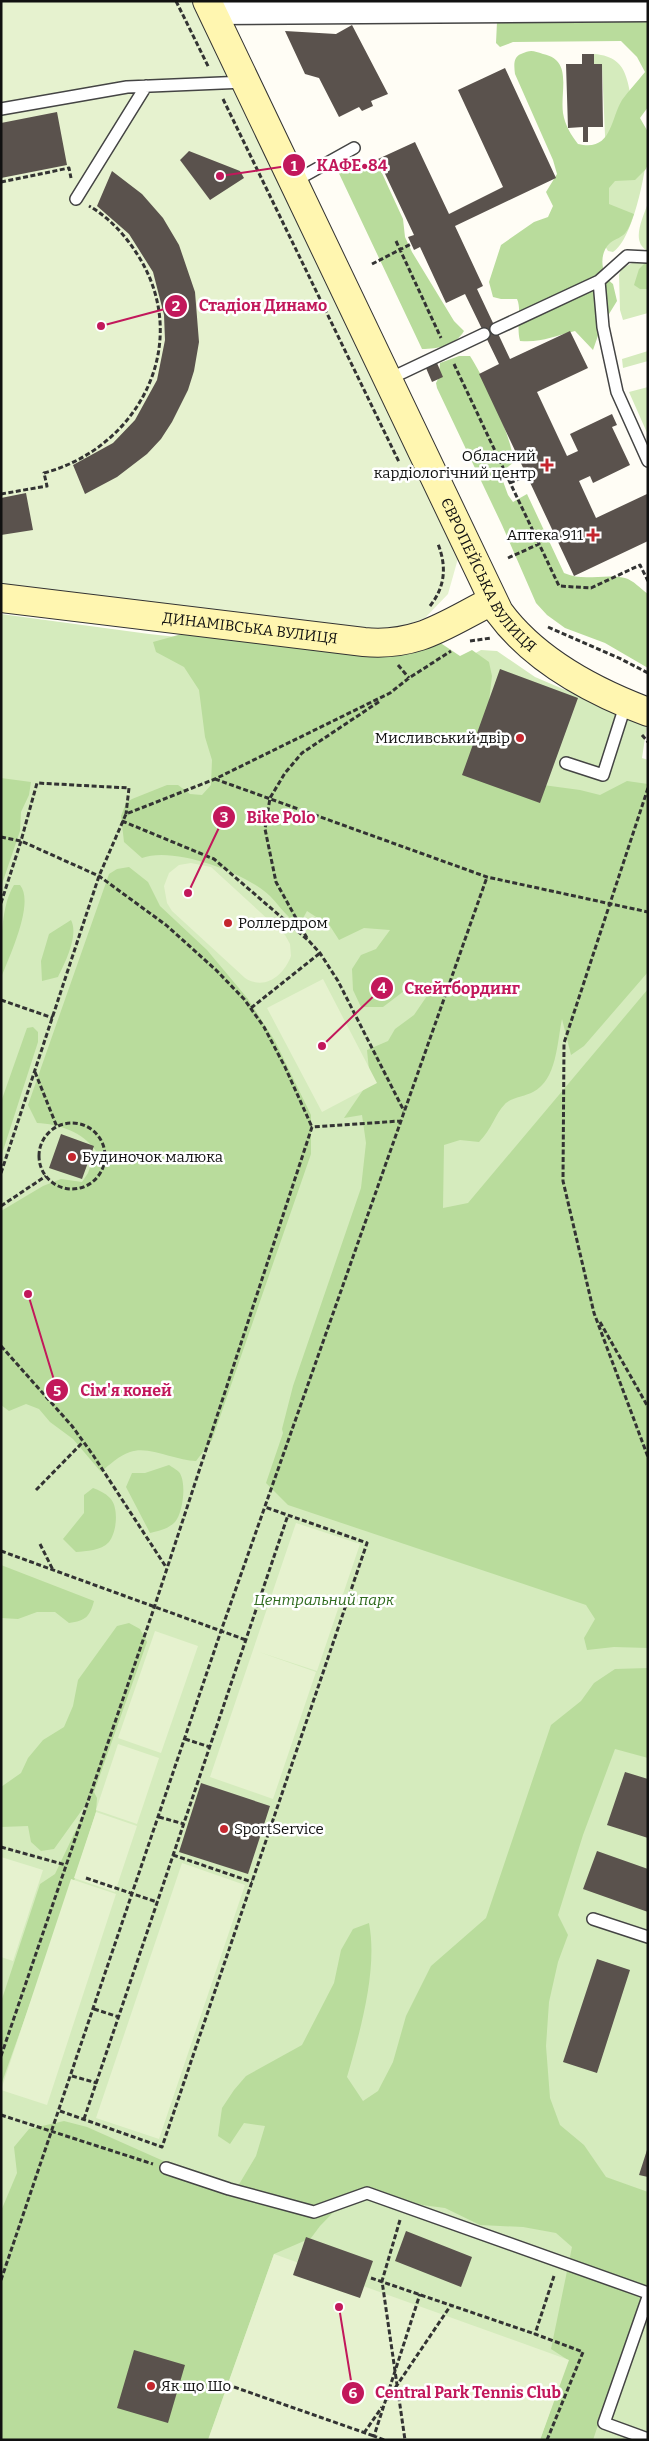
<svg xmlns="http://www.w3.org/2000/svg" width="649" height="2441" viewBox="0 0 649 2441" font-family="Bitter,serif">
	<rect width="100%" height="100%" fill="#fffdf5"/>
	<path fill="#d5ebbd" d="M 594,54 C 634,57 625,89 637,117 C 640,124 646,130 648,137 C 649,160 634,240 613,252 L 608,251 L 605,246 L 607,182 L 602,65 L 594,64 Z
		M 648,203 L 648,251 C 630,242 643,218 648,203 Z
		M 632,263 L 648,263 L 648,313 L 623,320 L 620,310 L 619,275 L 621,269 Z
		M 648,351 L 648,361 L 623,368 L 622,359 Z
		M 648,387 L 648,435 L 629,392 Z
		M 1,614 L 149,634 L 382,659 L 461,661 L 481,650 L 497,651 L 535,677 L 647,725 L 642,758 L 648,760 L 648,2440 L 1,2440 Z"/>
	<path fill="#b9dc9c" d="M 648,18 L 648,107 L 640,118 L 648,132 L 648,164 L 646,169 L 635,180 L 615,181 L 609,188 L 609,204 L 634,214 C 632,219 630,227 626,232 C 623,237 615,239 610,243 C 598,254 601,275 613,284 L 617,301 L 601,327 L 593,350 L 575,331 C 554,336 541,343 520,341 C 516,326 522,310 517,299 L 501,299 L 493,297 L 489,282 L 501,245 L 534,222 L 548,217 L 553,206 L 546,192 L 557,174 L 553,160 L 515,74 C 514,66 513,57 521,54 C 531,49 534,51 543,54 C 573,60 560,90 563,113 C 565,125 571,135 578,144 C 612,152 610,120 622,100 C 629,90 638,81 645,72 L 637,57 L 621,41 L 513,42 L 500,47 L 496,43 L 497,22 Z
		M 349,155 L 368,169 L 381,171 L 403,219 L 405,237 L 412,252 L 454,321 L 464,331 C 455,346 438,349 422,349 L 335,165 Z
		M 645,263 L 648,263 L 648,289 L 640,289 L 634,285 L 639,269 Z
		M 459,356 L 470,356 C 486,381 510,433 514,462 L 500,473 L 508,495 L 513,502 L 527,494 L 564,573 C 584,582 604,573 625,578 C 633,580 641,589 648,594 L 648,668 L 605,643 L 565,628 L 547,615 L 536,603 L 502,525 L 437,388 L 436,383 L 439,377 L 440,363 Z
		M 207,627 L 436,640 L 460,656 L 472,650 L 489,662 L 492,676 L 489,701 L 543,785 L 580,790 L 600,795 L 627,781 L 648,784 L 648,972 L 584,1046 L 571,1055 L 562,1019 C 557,1042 557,1080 533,1092 C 526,1096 510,1098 505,1104 C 495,1114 492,1129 479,1142 L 460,1140 L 444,1145 L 443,1208 L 468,1203 L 648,989 L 648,1648 L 614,1647 L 587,1650 L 584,1638 L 595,1619 L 586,1605 L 288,1505 L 266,1483 L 283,1433 L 282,1429 L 293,1386 L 361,1188 L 366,1143 L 362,1115 L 344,1118 L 370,1080 L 367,1050 L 388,1041 L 395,1029 L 414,1015 L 429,993 L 423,982 L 404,991 L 383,1007 L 361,1007 L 353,990 L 352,969 L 361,955 L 376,949 L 390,930 L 364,928 L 339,940 L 330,926 L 307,911 L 302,920 L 291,919 C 283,912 278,904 270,896 C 246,873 174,846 142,858 L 124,842 L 121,816 L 126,803 L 132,799 L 167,785 L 178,785 L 190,794 L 202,795 L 211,785 L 212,760 L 205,737 L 199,690 L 184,667 L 156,652 L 153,642 Z
		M 1,778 L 31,782 L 29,795 L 21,812 L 20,831 L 1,887 Z
		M 129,867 L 148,882 L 160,906 L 207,950 L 248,999 L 275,1041 L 311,1115 L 311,1154 L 212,1440 L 196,1461 C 176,1461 149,1445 130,1452 C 120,1455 109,1465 101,1472 L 73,1439 L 50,1422 L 39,1409 L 26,1404 L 9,1411 L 1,1405 L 1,1211 L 43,1186 L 61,1179 L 82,1182 L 88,1173 L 96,1151 C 83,1132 59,1124 37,1123 L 28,1105 L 109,874 L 117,869 Z
		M 14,885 L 20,885 C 35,903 9,957 1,978 C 1,950 0,907 14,885 Z
		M 71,920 C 79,935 65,963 58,977 L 42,981 L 41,961 L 49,934 Z
		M 33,1027 L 38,1032 L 38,1042 L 1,1157 L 1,1102 L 27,1028 Z
		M 169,1465 C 172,1467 177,1470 179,1472 C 187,1482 183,1513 175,1522 C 168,1529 159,1531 150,1533 L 126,1487 L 132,1473 L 145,1473 Z
		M 93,1488 C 99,1490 105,1493 110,1498 C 119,1507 117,1532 109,1542 C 101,1551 86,1551 76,1552 L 63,1539 L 84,1513 L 84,1495 Z
		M 1,1565 L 94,1601 C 90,1616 86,1621 69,1623 L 55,1612 L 37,1612 L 18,1619 L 1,1618 Z
		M 129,1623 L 140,1629 L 147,1642 L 94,1792 L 97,1798 L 96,1812 L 75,1878 L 1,2085 L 1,2002 L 40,1884 L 55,1874 L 92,1796 L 54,1849 L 41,1851 L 31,1842 L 28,1826 L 1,1827 L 1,1787 L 21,1773 L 28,1758 L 43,1740 L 64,1727 L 73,1706 L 78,1680 L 117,1626 Z
		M 648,1668 L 648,1758 L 615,1749 L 583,1835 L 558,1915 L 568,1935 L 558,1962 L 549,2002 L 546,2046 L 550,2098 L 560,2125 L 584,2145 L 606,2177 L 648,2192 L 648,2310 L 623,2350 L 593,2440 L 540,2440 L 568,2360 L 551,2349 L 572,2247 L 556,2233 L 523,2227 L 480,2225 L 445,2208 L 407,2203 L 374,2189 L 351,2194 L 320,2226 L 311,2238 L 274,2254 L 208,2440 L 1,2440 L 1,2211 L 17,2173 L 14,2147 L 29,2129 L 64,2121 L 87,2127 L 222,2187 L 238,2186 L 256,2156 L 265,2126 L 244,2123 L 230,2144 L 218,2136 L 222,2108 L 234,2090 L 246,2076 L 302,2045 L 334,1983 L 341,1950 L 353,1929 L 369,1923 C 378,1970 360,2032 347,2077 L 363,2101 L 378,2091 L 393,2062 L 406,2016 L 431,1966 L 486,1918 L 551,1725 L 581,1701 L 594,1683 L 615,1669 Z"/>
	<path fill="#e6f2cf" d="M 1,1 L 201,1 L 459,555 L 448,594 L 425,618 L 389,632 L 1,588 Z
		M 191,863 L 211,867 L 285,935 L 290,944 L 291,956 C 284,975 265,991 245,978 L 172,911 L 167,903 L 164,886 L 169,873 L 179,865 Z
		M 323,979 L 377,1083 L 322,1112 L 267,1008 Z
		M 296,1523 L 360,1544 L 317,1671 L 259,1652 L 316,1672 L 273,1799 L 210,1777 Z
		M 155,1631 L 198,1646 L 161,1753 L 118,1738 Z
		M 118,1744 L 159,1758 L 137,1824 L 96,1810 Z
		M 96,1812 L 137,1826 L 115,1892 L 74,1878 Z
		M 1,1857 L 43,1870 L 13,1961 L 1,1957 Z
		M 182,1863 L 245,1885 L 159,2139 L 96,2118 Z
		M 71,1879 L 116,1894 L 47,2105 L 1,2090 Z
		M 274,2254 L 569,2360 L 540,2440 L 208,2440 Z"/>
	<path fill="#5a524d" d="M 352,25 L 388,94 L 371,101 L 373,106 L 362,111 L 359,107 L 339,117 L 319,78 L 305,74 L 285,31 L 336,34 Z
		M 582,54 L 594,54 L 594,64 L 602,64 L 603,127 L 588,127 L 588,142 L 583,142 L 583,127 L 568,128 L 566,64 L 582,64 Z
		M 505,68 L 556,178 L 455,226 L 483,286 L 477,289 L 510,359 L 570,331 L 588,368 L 537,392 L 567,456 L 578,451 L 570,434 L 612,414 L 617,425 L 612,427 L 630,465 L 593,483 L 590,476 L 579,481 L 596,518 L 647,494 L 648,497 L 648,541 L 574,576 L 479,374 L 499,364 L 465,294 L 446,303 L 420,247 L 414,250 L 408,237 L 414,235 L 378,159 L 415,142 L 449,214 L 503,187 L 458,90 Z
		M 57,112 L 67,165 L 1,178 L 1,123 Z
		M 189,151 L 240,171 L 244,178 L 210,200 L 180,160 Z
		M 112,171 L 142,194 L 163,218 L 179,245 L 195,292 L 199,342 L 194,371 L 188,390 L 172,422 L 161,439 L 147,454 L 117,477 L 85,494 L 73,465 L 113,443 L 135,420 L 157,380 L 165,340 L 164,315 L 153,272 L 129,234 L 97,206 Z
		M 437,363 L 443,377 L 432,382 L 426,368 Z
		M 26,493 L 33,530 L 1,535 L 1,498 Z
		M 500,669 L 578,698 L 540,803 L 462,775 Z
		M 61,1134 L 94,1146 L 82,1179 L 49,1168 Z
		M 625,1772 L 648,1779 L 648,1838 L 607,1825 Z
		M 201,1783 L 270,1806 L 248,1874 L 179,1852 Z
		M 597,1851 L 648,1869 L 648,1912 L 583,1889 Z
		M 597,1959 L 630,1970 L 597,2073 L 563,2062 Z
		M 647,2150 L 648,2150 L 648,2177 L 639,2175 Z
		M 406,2231 L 472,2257 L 461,2287 L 395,2261 Z
		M 306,2237 L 373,2261 L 360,2298 L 293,2275 Z
		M 134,2350 L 185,2365 L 168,2423 L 117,2408 Z"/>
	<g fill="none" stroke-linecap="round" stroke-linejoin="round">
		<defs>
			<path id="lane" d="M 1,109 L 127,87 L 245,82
				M 293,182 L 354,148
				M 76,199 L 146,86
				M 599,281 L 603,327 L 617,392 L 648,461
				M 496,329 L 599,281 L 627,256 L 648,257
				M 387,380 L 484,334
				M 566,763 L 603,775 L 626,703
				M 593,1919 L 648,1937
				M 166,2168 L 229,2189 L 314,2212 L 367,2193 L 648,2293
				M 648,2297 L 604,2423 L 648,2439"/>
			<path id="street" d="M 213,13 L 648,10"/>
			<g id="secondary">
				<path id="s1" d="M 207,1 L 499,612 C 535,661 592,691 648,712"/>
				<path id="s2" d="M 1,598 L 364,642 C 418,647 446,624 492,601"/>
			</g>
		</defs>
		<use href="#lane" stroke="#444" stroke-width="14"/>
		<use href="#street" stroke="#444" stroke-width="25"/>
		<use href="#secondary" stroke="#333" stroke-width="30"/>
		<path stroke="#333" stroke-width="3" stroke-dasharray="5 2.5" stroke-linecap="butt" d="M 176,1 L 209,68
			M 223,99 L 399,462
			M 1,182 L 69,168 L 71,178
			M 396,241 L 441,338
			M 372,264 L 411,244
			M 454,364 L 559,586 L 591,588 L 640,565 L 648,581
			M 510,483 L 527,475
			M 1,494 L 47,486 L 44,473 C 138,448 193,345 139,257 C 126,236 110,218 89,206
			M 508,558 L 539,544
			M 430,606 C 445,587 447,567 438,544
			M 548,627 L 619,658 L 648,673
			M 470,641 L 491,638
			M 398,665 L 409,678
			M 642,735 L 648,742
			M 215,779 L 487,877 L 648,912
			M 648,788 L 564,1043 L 563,1181 L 594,1313 L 648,1457
			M 122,821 L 214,859 L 309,941 L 320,953 L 338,981 L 404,1111
			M 1,837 L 21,841 L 99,876 L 166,925 L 216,970 L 244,999 L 264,1027 L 285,1067 L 312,1127
			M 1,903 L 21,841 L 37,783 L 129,788 L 126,814
			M 307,938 L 276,882 L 265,829 L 270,798 L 285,773 L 302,753 L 380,701
			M 1,1000 L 53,1018
			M 251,1008 L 320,953
			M 35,1072 L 57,1127
			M39 1156a33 33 0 1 1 66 0a33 33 0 1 1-66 0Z
			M 1,1173 L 99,876 L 126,814 L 215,779 L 390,693 L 409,678 L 451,651
			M 1,1206 L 46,1176
			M 600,1322 L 648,1407
			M 1,1346 L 72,1426 L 93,1455 L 166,1567
			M 36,1490 L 83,1442
			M 40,1544 L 53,1570
			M 1,1551 L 246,1640
			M 185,1739 L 210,1747
			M 159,1817 L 184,1824
			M 1,1847 L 66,1865
			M 173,1855 L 252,1882
			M 86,1878 L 157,1902
			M 94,2009 L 119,2017
			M 1,2056 L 154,1608 L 312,1127 L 400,1121
			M 72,2076 L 97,2083
			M 60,2111 L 162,2147 L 367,1543 L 265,1507
			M 1,2115 L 153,2164
			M 84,2119 L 288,1515
			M 400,2220 L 382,2281 L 405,2440
			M 371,2278 L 535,2334
			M 1,2280 L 221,1631 L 487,877
			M 234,2387 L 374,2436
			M 387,2400 L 451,2305
			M 364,2433 L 382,2407
			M 384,2440 L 374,2436 L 420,2294
			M 547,2440 L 583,2352 L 535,2334 L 554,2276"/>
		<use href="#lane" stroke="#fff" stroke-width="11"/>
		<use href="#street" stroke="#fff" stroke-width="22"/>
		<use href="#secondary" stroke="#fff6b0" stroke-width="28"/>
	</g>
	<g fill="#c4262e" stroke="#fff" stroke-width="2">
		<path d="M544.5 457.5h5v5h5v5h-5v5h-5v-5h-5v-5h5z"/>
		<path d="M590.5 527.5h5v5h5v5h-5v5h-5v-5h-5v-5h5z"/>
		<circle cx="520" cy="738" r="5"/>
		<circle cx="228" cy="923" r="5"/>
		<circle cx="72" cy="1157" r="5"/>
		<circle cx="224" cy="1829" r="5"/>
		<circle cx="151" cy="2386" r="5"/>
	</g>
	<g text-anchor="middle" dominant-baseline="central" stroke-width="5" stroke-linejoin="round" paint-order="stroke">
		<g font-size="15" fill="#111" stroke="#fff" text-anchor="start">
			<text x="536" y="456" text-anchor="end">Обласний<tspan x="536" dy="17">кардiологiчний центр</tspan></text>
			<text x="583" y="535" text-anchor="end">Аптека 911</text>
			<text x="510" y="738" text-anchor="end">Мисливський двір</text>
			<text x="238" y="923">Роллердром</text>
			<text x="82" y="1157">Будиночок малюка</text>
			<text x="234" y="1829">SportService</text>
			<text x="161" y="2386">Як що Шо</text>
		</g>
		<g font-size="15" fill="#111" stroke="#fff">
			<text stroke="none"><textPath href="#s1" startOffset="640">ЄВРОПЕЙСЬКА ВУЛИЦЯ</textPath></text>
			<text stroke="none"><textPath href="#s2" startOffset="251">ДИНАМІВСЬКА ВУЛИЦЯ</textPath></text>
		</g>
		<g font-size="15" font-style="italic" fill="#2f6b1f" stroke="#fff">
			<text x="324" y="1600">Центральний парк</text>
		</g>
	</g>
	<path fill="none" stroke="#c2185b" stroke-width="2" d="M220 176L294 165M101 326L176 306M188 893L224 817M322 1046L382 988M28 1294L57 1390M339 2307L353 2393"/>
	<g fill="#c2185b" stroke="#fff" stroke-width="2">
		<circle cx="220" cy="176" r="5"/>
		<circle cx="101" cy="326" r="5"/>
		<circle cx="188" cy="893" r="5"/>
		<circle cx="322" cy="1046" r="5"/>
		<circle cx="28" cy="1294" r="5"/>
		<circle cx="339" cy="2307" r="5"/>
		<circle cx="294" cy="165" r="12"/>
		<circle cx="176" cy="306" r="12"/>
		<circle cx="224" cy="817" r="12"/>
		<circle cx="382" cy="988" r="12"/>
		<circle cx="57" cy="1390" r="12"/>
		<circle cx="353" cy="2393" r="12"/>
	</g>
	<g font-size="15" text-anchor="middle" font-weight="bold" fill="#fff">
		<text x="294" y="171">1</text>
		<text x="176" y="311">2</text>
		<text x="224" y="822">3</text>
		<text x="382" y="993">4</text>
		<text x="57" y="1396">5</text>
		<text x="353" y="2398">6</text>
	</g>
	<g font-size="16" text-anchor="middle" font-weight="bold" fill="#c2185b" stroke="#fff" stroke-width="5" stroke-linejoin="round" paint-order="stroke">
		<text x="352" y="171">КАФЕ•84</text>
		<text x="263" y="311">Стадіон Динамо</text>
		<text x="281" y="823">Bike Polo</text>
		<text x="462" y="994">Скейтбординг</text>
		<text x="126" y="1396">Сім'я коней</text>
		<text x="468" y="2398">Central Park Tennis Club</text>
	</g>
	<rect width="649" height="2441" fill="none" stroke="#111111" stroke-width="5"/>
</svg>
